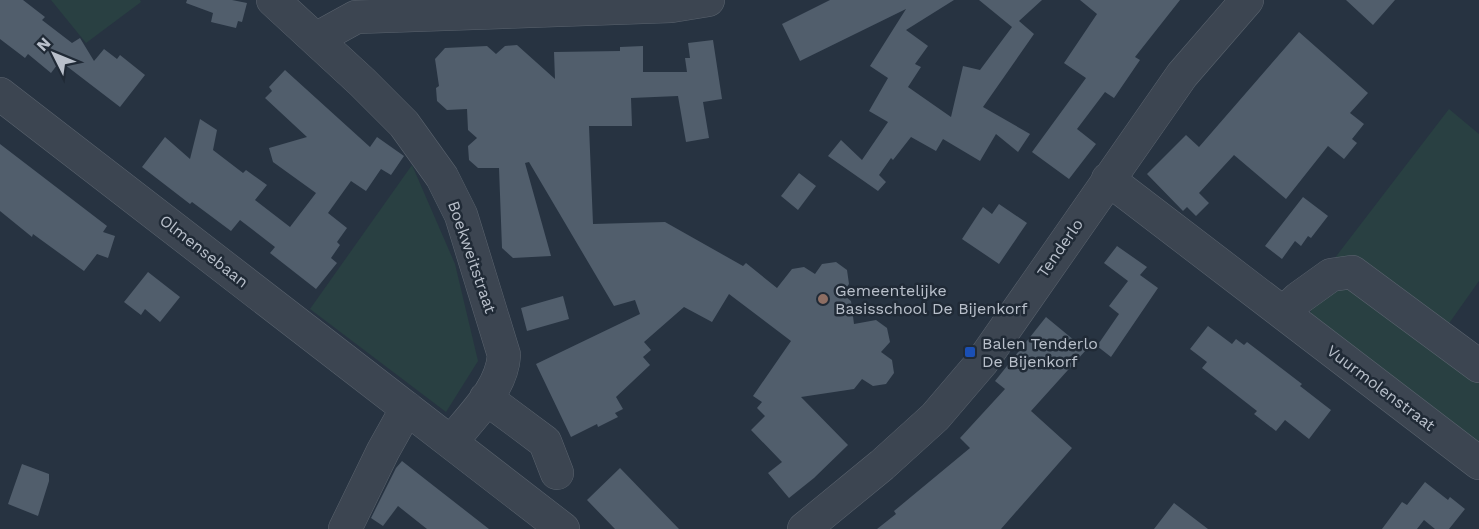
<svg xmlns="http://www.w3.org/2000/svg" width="1479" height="529" viewBox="0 0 1479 529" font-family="'Work Sans',sans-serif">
	<rect width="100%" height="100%" fill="#273341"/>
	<path fill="#294042" d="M 51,0 L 140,0 L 141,2 L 86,43 Z
		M 1449,109 L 1479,134 L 1479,281 L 1445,329 L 1331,263 Z
		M 412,165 L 455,264 L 478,361 L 446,412 L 310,309 Z
		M 1345,284 L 1479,379 L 1479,442 L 1310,318 L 1311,309 Z"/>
	<path fill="#515e6c" d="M 0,0 L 23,0 L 45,17 L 42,20 L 72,43 L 80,38 L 94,61 L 104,49 L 117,59 L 120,55 L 145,75 L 120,107 L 60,61 L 51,73 L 28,54 L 25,58 L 0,39 Z
		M 187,0 L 232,0 L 247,3 L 242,22 L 238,21 L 236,28 L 211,22 L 213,13 L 186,3 Z
		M 830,0 L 954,0 L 906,30 L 928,46 L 915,64 L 921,67 L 908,87 L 951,117 L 963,66 L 980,70 L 1012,27 L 979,0 L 1042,0 L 1019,21 L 1034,34 L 983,107 L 1030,134 L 1018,152 L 996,134 L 980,161 L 943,139 L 936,151 L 911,137 L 893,160 L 891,158 L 879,175 L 886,182 L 878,191 L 828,156 L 841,140 L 862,160 L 888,122 L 869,111 L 888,78 L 870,66 L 906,9 L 800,61 L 782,24 Z
		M 1080,0 L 1180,0 L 1135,57 L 1140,60 L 1114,98 L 1105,92 L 1077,129 L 1096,144 L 1069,179 L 1032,152 L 1086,78 L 1064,63 L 1097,14 Z
		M 1346,0 L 1395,0 L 1373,25 Z
		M 1299,32 L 1368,93 L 1350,113 L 1364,124 L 1352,139 L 1357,143 L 1344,159 L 1328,146 L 1286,199 L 1234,155 L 1199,193 L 1209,203 L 1196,216 L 1187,207 L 1183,211 L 1147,174 L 1186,135 L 1199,147 Z
		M 713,40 L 722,99 L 703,102 L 709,138 L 686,142 L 678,96 L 631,98 L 632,126 L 589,126 L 593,224 L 665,222 L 743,266 L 746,263 L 777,288 L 792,269 L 804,267 L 815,274 L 822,264 L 836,262 L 847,270 L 849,284 L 842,294 L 851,301 L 854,324 L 876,320 L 887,328 L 890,342 L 881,352 L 892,360 L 894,373 L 886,384 L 873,386 L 862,379 L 854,389 L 801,397 L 848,445 L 814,478 L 789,498 L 768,473 L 782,462 L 751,430 L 765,416 L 757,408 L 762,402 L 753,396 L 791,341 L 729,294 L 712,322 L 684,307 L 644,342 L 651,350 L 643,357 L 650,365 L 616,397 L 623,409 L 615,413 L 618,417 L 598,427 L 597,424 L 571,437 L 536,364 L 640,314 L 635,300 L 614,306 L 529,162 L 525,163 L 551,256 L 513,258 L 502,248 L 499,168 L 478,168 L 469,160 L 468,146 L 477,138 L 468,130 L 467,109 L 447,110 L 437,101 L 436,88 L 439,86 L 435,59 L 445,48 L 487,46 L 496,54 L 505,46 L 517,45 L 555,79 L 554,52 L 620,51 L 620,47 L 643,46 L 643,72 L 687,72 L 685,58 L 690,58 L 688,43 Z
		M 285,70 L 370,147 L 377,137 L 404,156 L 391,175 L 381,169 L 366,191 L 351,181 L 328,213 L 347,228 L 337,242 L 340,245 L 331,258 L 337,263 L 316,289 L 270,253 L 275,247 L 240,220 L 231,231 L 192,202 L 190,204 L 142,167 L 165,137 L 190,159 L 200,119 L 217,130 L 213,150 L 243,173 L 246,170 L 267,185 L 255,200 L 290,227 L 316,193 L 273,162 L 269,148 L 307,137 L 265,98 L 272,91 L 269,87 Z
		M 0,144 L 107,226 L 103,232 L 115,236 L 108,258 L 97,254 L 84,271 L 33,234 L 32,237 L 0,211 Z
		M 799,173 L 816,186 L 798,210 L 781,196 Z
		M 1303,197 L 1328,216 L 1311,238 L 1308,236 L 1301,246 L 1295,241 L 1282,259 L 1265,246 Z
		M 999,204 L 1027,223 L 999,264 L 962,239 L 983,207 L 992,214 Z
		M 1117,246 L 1147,267 L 1140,275 L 1158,288 L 1111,357 L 1097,346 L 1119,314 L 1109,306 L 1128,281 L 1104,263 Z
		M 148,272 L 180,297 L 160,322 L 145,309 L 141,315 L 124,302 Z
		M 563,296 L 569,319 L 527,331 L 521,308 Z
		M 1046,317 L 1086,350 L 1031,411 L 1072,448 L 1001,529 L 877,529 L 896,514 L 894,511 L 970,448 L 960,438 L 1005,389 L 995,381 Z
		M 1208,326 L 1232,344 L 1236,339 L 1244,345 L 1247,342 L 1302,384 L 1300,386 L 1331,410 L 1309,439 L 1285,420 L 1276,431 L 1254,414 L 1257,411 L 1202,368 L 1207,362 L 1190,349 Z
		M 402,461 L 439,490 L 489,529 L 427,529 L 398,506 L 383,526 L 371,518 L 396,468 Z
		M 22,464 L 49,474 L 49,481 L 38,516 L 8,504 Z
		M 620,468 L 679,529 L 615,529 L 587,500 Z
		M 1425,482 L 1448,500 L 1450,497 L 1465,509 L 1449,529 L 1435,529 L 1424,520 L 1417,529 L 1382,529 L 1402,502 L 1407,505 Z
		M 1174,503 L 1208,529 L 1154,529 Z"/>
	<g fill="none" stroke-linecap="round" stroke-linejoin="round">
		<defs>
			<path id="minor" d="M 273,0 L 362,82 L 404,124 L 442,177 L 461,215 L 504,355 C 502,389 471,417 451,442
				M 316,39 L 356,17 L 671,6 L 708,0
				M 0,94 L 563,529
				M 1108,179 L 1479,463
				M 1283,313 L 1299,298 L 1331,275 L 1352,272 L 1479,366
				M 486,398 L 545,442 L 557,473
				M 345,529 L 383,451 L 407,408
				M 804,529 L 882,465 L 935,417 L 982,362 L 1182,75 L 1247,0"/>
		</defs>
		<use href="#minor" stroke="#5a636e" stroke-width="34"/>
		<use href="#minor" stroke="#3c4551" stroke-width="33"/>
	</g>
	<circle fill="#8d6e63" stroke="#202a36" stroke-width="2" cx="823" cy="299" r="6"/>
	<rect fill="#1a4fb4" stroke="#202a36" stroke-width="2" x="964" y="346" width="12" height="12" rx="3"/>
	<g text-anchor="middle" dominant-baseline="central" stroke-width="5" stroke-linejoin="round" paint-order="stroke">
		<g font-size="16" fill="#b9c0cb" stroke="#202a36">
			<text transform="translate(1060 248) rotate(-55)">Tenderlo</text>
			<text transform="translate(204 251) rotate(38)">Olmensebaan</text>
			<text transform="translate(472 257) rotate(71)">Boekweitstraat</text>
			<text transform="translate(1381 388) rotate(37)">Vuurmolenstraat</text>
		</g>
		<g font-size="16" fill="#b9c0cb" stroke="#202a36" text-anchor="start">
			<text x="835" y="290">Gemeentelijke<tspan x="835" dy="18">Basisschool De Bijenkorf</tspan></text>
			<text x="982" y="343">Balen Tenderlo<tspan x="982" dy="18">De Bijenkorf</tspan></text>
		</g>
	</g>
	<g transform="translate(54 54) rotate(313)" stroke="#202a36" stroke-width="4.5" paint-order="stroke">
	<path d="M0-4.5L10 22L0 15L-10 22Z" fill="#b9c0cb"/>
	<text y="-9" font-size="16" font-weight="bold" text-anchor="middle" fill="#b9c0cb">N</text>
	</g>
</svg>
